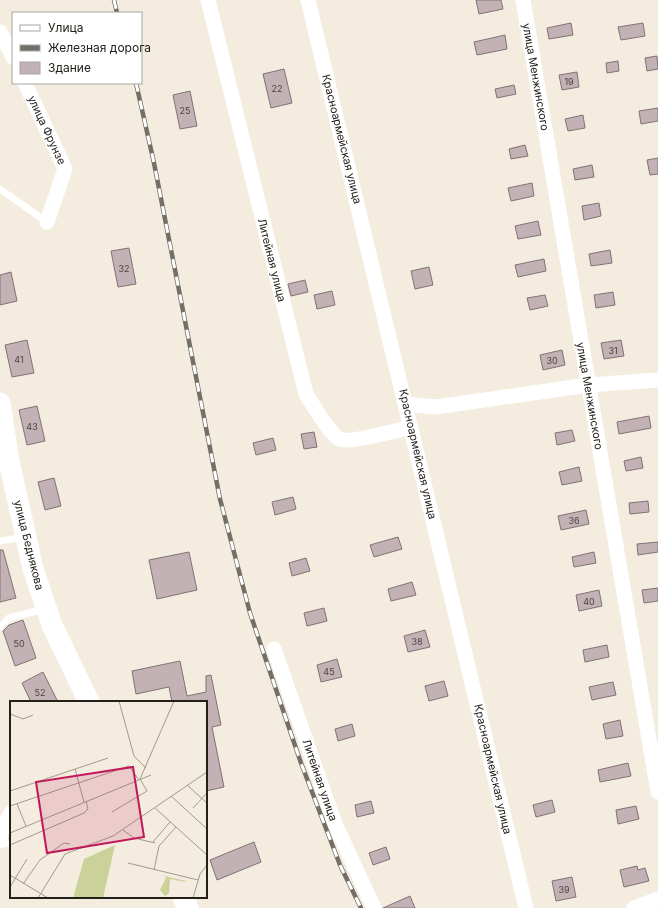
<svg xmlns="http://www.w3.org/2000/svg" width="658" height="908" viewBox="0 0 658 908" font-family="Inter,sans-serif">
	<rect width="100%" height="100%" fill="#f4ecde"/>
	<path fill="#c2b1b5" stroke="#817276" d="M 476,0 L 501,0 L 503,9 L 479,14 Z
		M 571,23 L 573,35 L 549,39 L 547,28 Z
		M 643,23 L 645,36 L 621,40 L 618,27 Z
		M 505,35 L 507,49 L 477,55 L 474,42 Z
		M 657,56 L 658,69 L 647,71 L 645,58 Z
		M 618,61 L 619,71 L 607,73 L 606,63 Z
		M 284,69 L 292,103 L 271,108 L 263,74 Z
		M 577,72 L 579,87 L 562,90 L 559,75 Z
		M 514,85 L 516,94 L 497,98 L 495,89 Z
		M 190,91 L 197,126 L 180,129 L 173,95 Z
		M 658,108 L 658,121 L 641,124 L 639,111 Z
		M 583,115 L 585,128 L 568,131 L 565,119 Z
		M 525,145 L 528,156 L 511,159 L 509,149 Z
		M 658,158 L 658,174 L 650,175 L 647,160 Z
		M 592,165 L 594,177 L 575,180 L 573,169 Z
		M 532,183 L 534,196 L 511,201 L 508,188 Z
		M 599,203 L 601,216 L 584,220 L 582,206 Z
		M 538,221 L 541,235 L 518,239 L 515,226 Z
		M 129,248 L 136,284 L 118,287 L 111,251 Z
		M 610,250 L 612,263 L 591,266 L 589,254 Z
		M 544,259 L 546,271 L 518,277 L 515,265 Z
		M 429,267 L 433,285 L 415,289 L 411,271 Z
		M 11,272 L 17,301 L 0,305 L 0,275 Z
		M 305,280 L 308,292 L 291,296 L 288,284 Z
		M 332,291 L 335,305 L 317,309 L 314,295 Z
		M 613,292 L 615,305 L 596,308 L 594,295 Z
		M 545,295 L 548,306 L 530,310 L 527,298 Z
		M 27,340 L 34,373 L 12,377 L 5,345 Z
		M 621,340 L 624,356 L 604,359 L 601,343 Z
		M 562,350 L 565,365 L 543,370 L 540,355 Z
		M 37,406 L 45,441 L 27,445 L 19,410 Z
		M 649,416 L 651,428 L 619,434 L 617,422 Z
		M 572,430 L 575,441 L 557,445 L 555,433 Z
		M 314,432 L 317,447 L 304,449 L 301,434 Z
		M 273,438 L 276,450 L 256,455 L 253,443 Z
		M 641,457 L 643,468 L 626,471 L 624,461 Z
		M 579,467 L 582,481 L 562,485 L 559,472 Z
		M 54,478 L 61,506 L 45,510 L 38,482 Z
		M 293,497 L 296,509 L 275,515 L 272,502 Z
		M 648,501 L 649,512 L 630,514 L 629,503 Z
		M 586,510 L 589,524 L 561,530 L 558,516 Z
		M 398,537 L 402,549 L 374,557 L 370,545 Z
		M 658,542 L 658,552 L 638,555 L 637,544 Z
		M 0,550 L 3,550 L 16,598 L 0,602 Z
		M 189,552 L 197,590 L 157,599 L 149,560 Z
		M 594,552 L 596,563 L 574,567 L 572,557 Z
		M 306,558 L 310,571 L 292,576 L 289,563 Z
		M 412,582 L 416,595 L 391,601 L 388,589 Z
		M 658,588 L 658,601 L 644,603 L 642,590 Z
		M 599,590 L 602,606 L 579,611 L 576,595 Z
		M 324,608 L 327,621 L 307,626 L 304,613 Z
		M 23,620 L 36,658 L 15,666 L 3,631 L 9,625 Z
		M 425,630 L 430,647 L 408,652 L 404,636 Z
		M 607,645 L 609,657 L 585,662 L 583,650 Z
		M 337,659 L 342,677 L 321,682 L 317,665 Z
		M 180,661 L 187,696 L 206,692 L 206,676 L 211,675 L 221,725 L 212,727 L 224,787 L 206,791 L 206,702 L 172,702 L 169,687 L 136,694 L 132,671 Z
		M 43,672 L 58,702 L 31,702 L 22,683 Z
		M 444,681 L 448,696 L 429,701 L 425,686 Z
		M 613,682 L 616,695 L 592,700 L 589,687 Z
		M 620,720 L 623,736 L 606,739 L 603,724 Z
		M 352,724 L 355,736 L 338,741 L 335,729 Z
		M 628,763 L 631,776 L 600,782 L 598,770 Z
		M 552,800 L 555,812 L 536,817 L 533,805 Z
		M 371,801 L 374,813 L 357,817 L 355,805 Z
		M 636,806 L 639,819 L 618,824 L 616,810 Z
		M 254,842 L 261,862 L 217,880 L 210,860 Z
		M 386,847 L 390,859 L 373,865 L 369,853 Z
		M 637,866 L 638,870 L 645,868 L 649,881 L 624,887 L 620,870 Z
		M 572,877 L 576,897 L 556,901 L 552,881 Z
		M 410,896 L 415,908 L 383,908 Z"/>
	<g fill="none" stroke-linecap="round" stroke-linejoin="round">
		<path stroke="#fff" stroke-width="7" d="M 0,189 L 47,222
			M 0,541 L 24,537
			M 0,627 L 9,618 L 44,609
			M 0,841 L 11,845"/>
		<path stroke="#fff" stroke-width="15" d="M 208,0 L 306,394 C 314,406 328,432 339,439 C 348,444 398,430 411,427
			M 308,0 L 526,908
			M 523,0 L 658,792
			M 0,32 L 13,57
			M 25,83 L 65,169 L 47,222
			M 406,404 L 436,407 L 588,385 L 658,380
			M 274,649 L 335,824 L 374,908
			M 0,841 L 1,832 L 11,813
			M 634,908 L 658,899"/>
		<path stroke="#fff" stroke-width="21" d="M 0,403 L 9,461 L 33,569 L 52,625 L 89,702
			M 183,897 L 188,908"/>
		<defs>
			<path id="rail" d="M 114,0 L 117,13
				M 136,83 L 154,163 L 220,499 L 250,613 L 301,763 L 340,865 L 361,908"/>
		</defs>
		<use href="#rail" stroke="#736e66" stroke-width="4.5"/>
		<use href="#rail" stroke="#fff" stroke-width="3" stroke-dasharray="9" stroke-linecap="butt"/>
	</g>
	<g text-anchor="middle" dominant-baseline="central" stroke-width="3" stroke-linejoin="round" paint-order="stroke">
		<g font-size="9" fill="#4b4442">
			<text x="569" y="81">19</text>
			<text x="277" y="88">22</text>
			<text x="185" y="110">25</text>
			<text x="124" y="268">32</text>
			<text x="613" y="350">31</text>
			<text x="19" y="359">41</text>
			<text x="552" y="360">30</text>
			<text x="32" y="426">43</text>
			<text x="574" y="520">36</text>
			<text x="589" y="601">40</text>
			<text x="417" y="641">38</text>
			<text x="19" y="643">50</text>
			<text x="329" y="671">45</text>
			<text x="40" y="692">52</text>
			<text x="564" y="889">39</text>
		</g>
		<g font-size="11" fill="#23201b" stroke="#fff">
			<text transform="translate(536 77) rotate(80)">улица Менжинского</text>
			<text transform="translate(47 130) rotate(65)">улица Фрунзе</text>
			<text transform="translate(342 139) rotate(76)">Красноармейская улица</text>
			<text transform="translate(272 260) rotate(76)">Литейная улица</text>
			<text transform="translate(590 396) rotate(80)">улица Менжинского</text>
			<text transform="translate(418 454) rotate(77)">Красноармейская улица</text>
			<text transform="translate(29 545) rotate(76)">улица Беднякова</text>
			<text transform="translate(493 769) rotate(77)">Красноармейская улица</text>
			<text transform="translate(320 780) rotate(71)">Литейная улица</text>
		</g>
	</g>
	<g transform="translate(10 701)">
		<rect width="197" height="197" fill="#f4ecde"/>
		<path d="M 105,144 L 93,197 L 63,197 L 74,158 ZM 154,175 L 176,180 L 176,181 L 160,178 L 159,192 L 155,195 L 150,189 L 156,177 Z" fill="#cad299"/>
		<path fill="none" stroke="#a09a90" stroke-width="1" d="M 109,0 L 124,55 L 136,67M 0,13 L 13,18 L 23,14M 65,68 L 74,101M 177,84 L 197,102M 0,90 L 98,57M 161,95 L 197,128M 7,103 L 16,125M 0,105 L 119,65 L 129,79M 145,107 L 197,154M 183,107 L 197,92M 102,111 L 137,90 L 130,78 L 164,0M 113,129 L 124,137 L 145,142M 0,132 L 141,74M 143,141 L 160,121M 0,144 L 74,112 L 78,108 L 76,100M 118,162 L 188,179M 144,169 L 149,145 L 166,126M 0,174 L 38,197M 13,183 L 30,159 L 54,142 L 60,143M 0,186 L 17,158M 28,197 L 55,153 L 103,135 L 197,71M 183,197 L 190,173 L 197,164"/>
		<path fill="#c2185b" fill-opacity="0.15" stroke="#c2185b" stroke-width="2" d="M 123,66 L 134,136 L 37,152 L 26,81 Z"/>
		<rect width="197" height="197" fill="none" stroke="#23201b" stroke-width="2"/>
	</g>
	<rect x="12" y="12" width="130" height="72" fill="#ffffff" stroke="#a7a6a4"/>
	<rect x="20" y="25" width="20" height="6" fill="#ffffff" stroke="#a7a6a4"/>
	<text x="48" y="32" font-size="12" fill="#23201b">Улица</text>
	<rect x="20" y="45" width="20" height="6" fill="#736e66" stroke="#a7a6a4"/>
	<text x="48" y="52" font-size="12" fill="#23201b">Железная дорога</text>
	<rect x="20" y="62" width="20" height="12" fill="#c2b1b5" stroke="#a7a6a4"/>
	<text x="48" y="72" font-size="12" fill="#23201b">Здание</text>
</svg>
